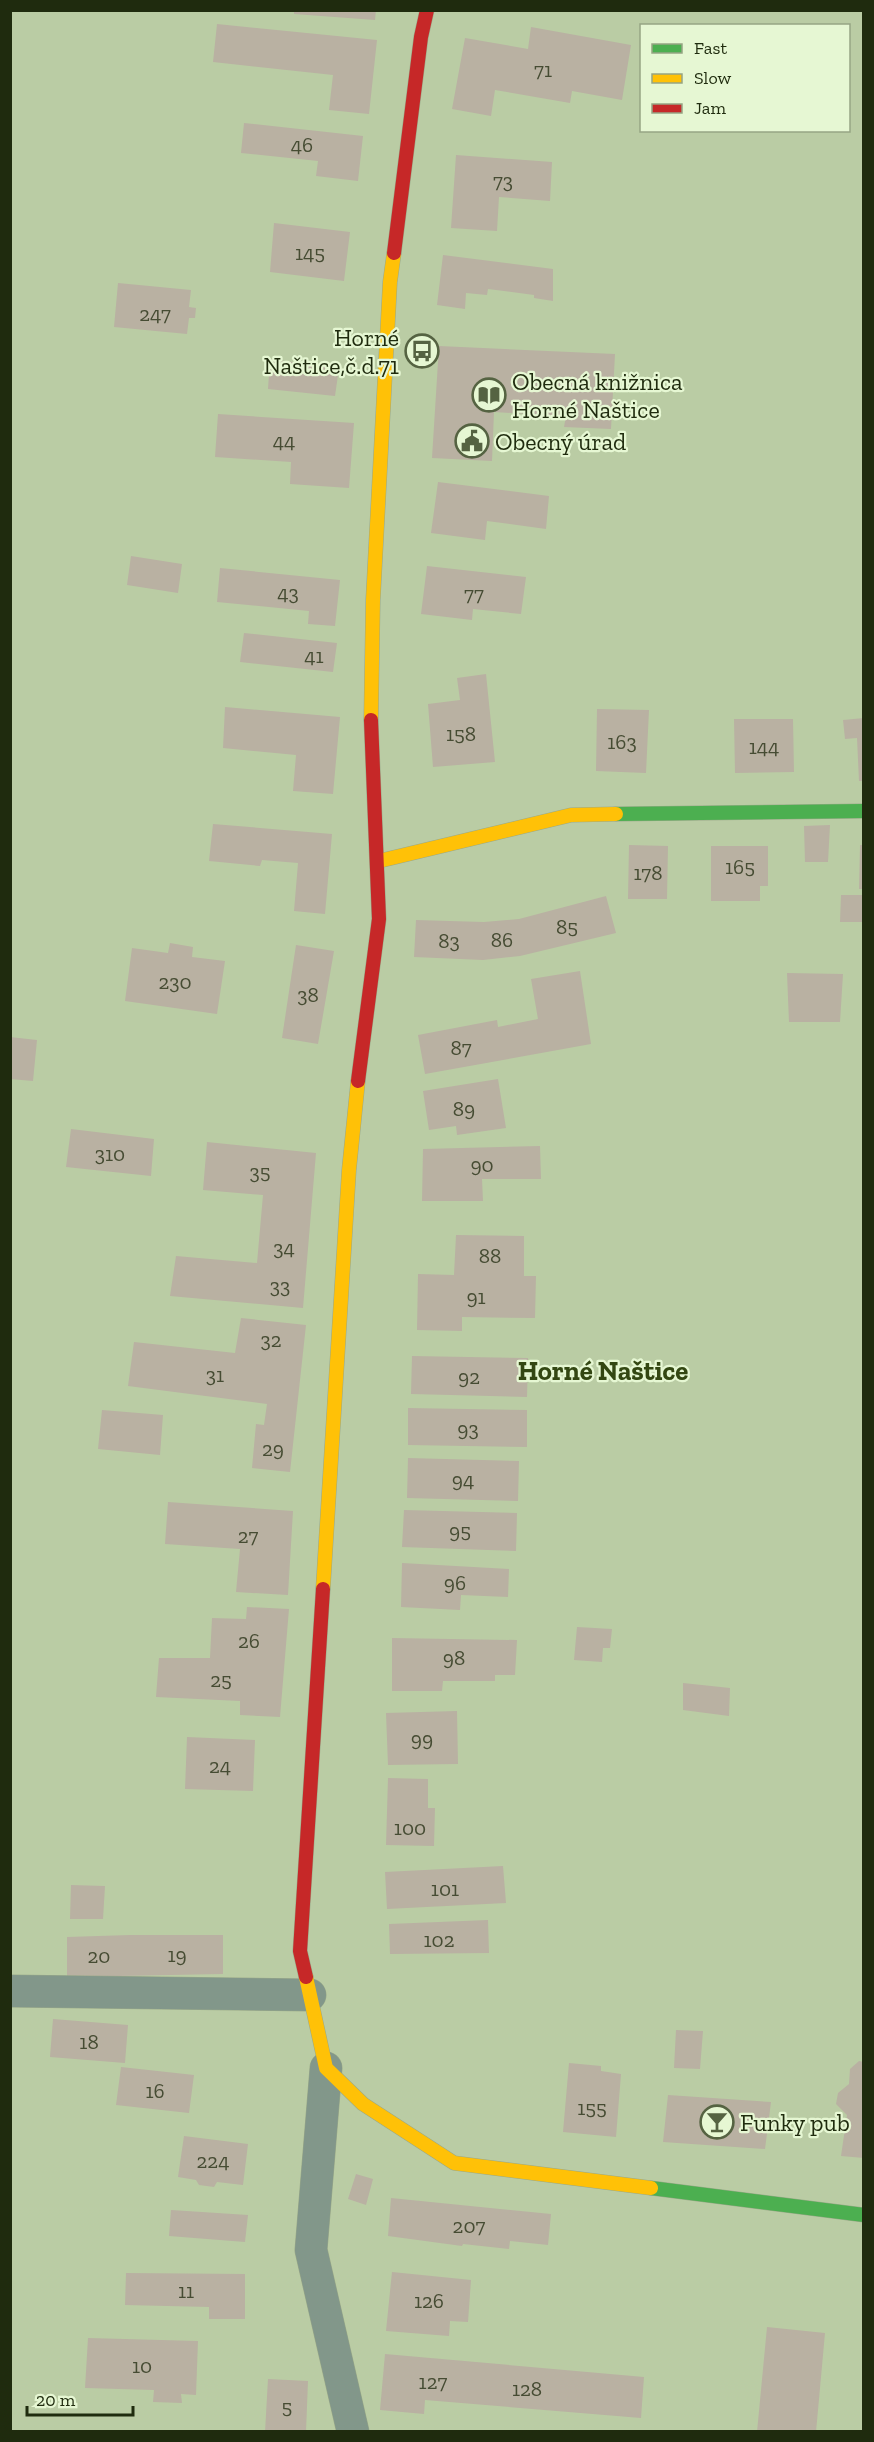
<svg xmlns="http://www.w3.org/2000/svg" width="874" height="2442" viewBox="0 0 874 2442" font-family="'Zilla Slab',serif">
	<rect width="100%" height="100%" fill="#bacca4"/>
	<path fill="#b9b1a2" d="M 294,10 L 376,10 L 375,20 L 294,14 Z
		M 217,24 L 377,40 L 369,114 L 329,110 L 333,75 L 213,62 Z
		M 531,27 L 631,45 L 622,100 L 572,91 L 570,103 L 495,90 L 491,116 L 452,109 L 465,38 L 528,49 Z
		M 244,123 L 363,136 L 358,181 L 316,176 L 318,161 L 241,153 Z
		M 456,155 L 552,162 L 550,201 L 499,197 L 497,231 L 451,228 Z
		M 274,223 L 350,232 L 344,281 L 270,272 Z
		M 443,255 L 553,269 L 553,301 L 534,298 L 534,295 L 488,289 L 487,295 L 466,293 L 465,309 L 437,305 Z
		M 118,283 L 191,290 L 189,307 L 196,308 L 195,318 L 189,318 L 187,334 L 114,327 Z
		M 439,346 L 615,354 L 611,429 L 564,427 L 566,416 L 494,412 L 492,461 L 432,458 Z
		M 270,359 L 339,368 L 335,396 L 268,389 Z
		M 218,414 L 354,423 L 349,488 L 290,484 L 291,462 L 215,457 Z
		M 438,482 L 549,496 L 546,529 L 487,521 L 485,540 L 431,533 Z
		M 131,556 L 182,564 L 178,593 L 127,585 Z
		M 427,566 L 526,577 L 521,614 L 473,609 L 472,620 L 421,614 Z
		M 220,568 L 340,580 L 335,626 L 308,624 L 309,611 L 217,602 Z
		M 244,633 L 337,643 L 333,672 L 240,662 Z
		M 486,674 L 495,762 L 433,767 L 428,704 L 460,700 L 457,678 Z
		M 225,707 L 340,717 L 333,794 L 293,791 L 296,755 L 223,748 Z
		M 597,709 L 649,710 L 646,773 L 596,771 Z
		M 864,718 L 864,781 L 859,781 L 857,738 L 845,739 L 843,720 Z
		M 734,719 L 793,719 L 794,772 L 735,773 Z
		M 213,824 L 332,834 L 325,914 L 294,911 L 298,863 L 262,860 L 260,866 L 209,861 Z
		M 830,825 L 828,862 L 805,862 L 804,826 Z
		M 629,845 L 668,846 L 667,899 L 628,899 Z
		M 860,845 L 864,845 L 864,889 L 859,889 Z
		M 711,846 L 768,846 L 768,886 L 760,886 L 760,901 L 711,901 Z
		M 841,895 L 864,895 L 864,922 L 840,922 Z
		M 606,896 L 616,933 L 520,956 L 483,960 L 414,957 L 416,920 L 484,922 L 519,919 Z
		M 170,943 L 193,947 L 192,957 L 225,961 L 217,1014 L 125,1001 L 132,948 L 168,953 Z
		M 296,945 L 334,951 L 318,1044 L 282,1038 Z
		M 580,971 L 591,1044 L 425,1074 L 418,1035 L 497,1020 L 498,1027 L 538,1019 L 531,979 Z
		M 787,973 L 843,974 L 840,1022 L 789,1022 Z
		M 10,1037 L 37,1040 L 33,1081 L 10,1079 Z
		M 498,1079 L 506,1128 L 457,1135 L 456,1126 L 429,1130 L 423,1091 Z
		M 71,1129 L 154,1139 L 151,1176 L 66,1167 Z
		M 207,1142 L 316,1153 L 303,1308 L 170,1296 L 176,1256 L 257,1263 L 263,1195 L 203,1190 Z
		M 540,1146 L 541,1179 L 482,1179 L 483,1201 L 422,1201 L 423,1149 Z
		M 456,1235 L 524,1236 L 524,1276 L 536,1276 L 535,1318 L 462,1317 L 462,1331 L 417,1330 L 418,1274 L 454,1275 Z
		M 241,1318 L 306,1325 L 290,1472 L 252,1468 L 256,1424 L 264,1425 L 267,1404 L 128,1386 L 134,1342 L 235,1353 Z
		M 412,1356 L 528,1358 L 527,1397 L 411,1394 Z
		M 408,1408 L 527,1410 L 527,1447 L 408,1445 Z
		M 102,1410 L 163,1415 L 160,1455 L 98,1449 Z
		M 408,1458 L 519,1461 L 518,1501 L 407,1498 Z
		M 168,1502 L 293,1511 L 288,1595 L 236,1592 L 240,1549 L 165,1544 Z
		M 404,1510 L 517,1513 L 516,1551 L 402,1547 Z
		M 402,1563 L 509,1569 L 508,1597 L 461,1595 L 460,1610 L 401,1607 Z
		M 247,1607 L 289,1609 L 280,1717 L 240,1715 L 240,1701 L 156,1697 L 159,1658 L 210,1658 L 212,1618 L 246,1619 Z
		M 577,1627 L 612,1629 L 610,1648 L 603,1648 L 602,1662 L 574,1660 Z
		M 392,1638 L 517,1640 L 515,1675 L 495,1675 L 495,1681 L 443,1681 L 442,1691 L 392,1691 Z
		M 683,1683 L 730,1688 L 729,1716 L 683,1710 Z
		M 457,1711 L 458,1764 L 388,1765 L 386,1713 Z
		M 187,1737 L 255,1740 L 253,1791 L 185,1789 Z
		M 388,1778 L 428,1779 L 428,1808 L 435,1808 L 434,1846 L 386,1845 Z
		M 503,1866 L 506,1903 L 387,1909 L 385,1872 Z
		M 71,1885 L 105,1886 L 103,1919 L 70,1919 Z
		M 488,1920 L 489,1953 L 390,1954 L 389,1924 Z
		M 130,1935 L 223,1935 L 223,1974 L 67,1977 L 67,1937 Z
		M 53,2019 L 128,2025 L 125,2063 L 50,2057 Z
		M 676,2030 L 703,2031 L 700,2069 L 674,2068 Z
		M 859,2061 L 864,2062 L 864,2158 L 841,2156 L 847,2115 L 836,2104 L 838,2093 L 849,2084 L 850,2069 Z
		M 569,2063 L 601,2066 L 601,2071 L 621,2074 L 616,2137 L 563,2132 Z
		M 121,2067 L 194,2075 L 189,2113 L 116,2105 Z
		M 668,2095 L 771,2102 L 765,2149 L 663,2142 Z
		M 184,2136 L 248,2144 L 243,2185 L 217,2182 L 214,2187 L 199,2185 L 196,2180 L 178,2177 Z
		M 356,2174 L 373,2179 L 366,2205 L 348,2199 Z
		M 391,2198 L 551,2214 L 548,2245 L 510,2241 L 509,2249 L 463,2244 L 462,2246 L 388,2236 Z
		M 171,2210 L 248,2215 L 245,2242 L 169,2236 Z
		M 392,2272 L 471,2280 L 468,2322 L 450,2321 L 449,2336 L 386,2331 Z
		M 126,2273 L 245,2274 L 245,2319 L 209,2319 L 209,2307 L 125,2305 Z
		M 767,2327 L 825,2333 L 816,2432 L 757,2432 Z
		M 88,2338 L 198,2341 L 196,2395 L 181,2394 L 182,2403 L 153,2402 L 154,2390 L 85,2388 Z
		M 385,2354 L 644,2377 L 641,2418 L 425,2400 L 424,2414 L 380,2410 Z
		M 268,2379 L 308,2381 L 306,2432 L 265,2432 Z"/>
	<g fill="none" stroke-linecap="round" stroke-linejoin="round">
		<defs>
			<path id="street" d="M 10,1991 L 310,1995
				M 326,2068 L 311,2250 L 353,2432"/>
			<path id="fast" d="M 616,814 L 864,811
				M 651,2188 L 864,2215"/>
			<path id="slow" d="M 371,720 L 373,600 L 390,282 L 394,253
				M 379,861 L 571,815 L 616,814
				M 323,1589 L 349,1170 L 358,1081
				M 306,1977 L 326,2068 L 363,2104 L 454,2163 L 651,2188"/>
			<path id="jam" d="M 394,253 L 421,37 L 427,10
				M 358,1081 L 379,919 L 371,720
				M 306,1977 L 300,1951 L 323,1589"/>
		</defs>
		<use href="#street" stroke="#9aa989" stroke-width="33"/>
		<use href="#fast" stroke="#9aa989" stroke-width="15"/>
		<use href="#slow" stroke="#9aa989" stroke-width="15"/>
		<use href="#jam" stroke="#9aa989" stroke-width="15"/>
		<use href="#street" stroke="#82978a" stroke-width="32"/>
		<use href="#fast" stroke="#4caf50" stroke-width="14"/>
		<use href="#slow" stroke="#ffc107" stroke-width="14"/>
		<use href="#jam" stroke="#c62828" stroke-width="14"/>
	</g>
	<defs>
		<symbol id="bus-ring" viewBox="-11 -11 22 22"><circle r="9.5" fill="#e6f7d3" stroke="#556342" stroke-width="1.5"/><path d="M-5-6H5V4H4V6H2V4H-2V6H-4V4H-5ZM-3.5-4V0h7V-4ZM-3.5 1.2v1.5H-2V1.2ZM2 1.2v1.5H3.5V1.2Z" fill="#556342"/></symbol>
		<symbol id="library-ring" viewBox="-11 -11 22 22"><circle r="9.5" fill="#e6f7d3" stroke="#556342" stroke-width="1.5"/><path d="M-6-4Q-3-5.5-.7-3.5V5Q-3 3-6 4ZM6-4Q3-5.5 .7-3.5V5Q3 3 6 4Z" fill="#556342"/></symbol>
		<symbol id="civic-ring" viewBox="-11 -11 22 22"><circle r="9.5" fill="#e6f7d3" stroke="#556342" stroke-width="1.5"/><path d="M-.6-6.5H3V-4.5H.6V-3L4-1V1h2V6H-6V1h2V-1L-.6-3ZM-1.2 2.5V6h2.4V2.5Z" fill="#556342"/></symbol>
		<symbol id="bar-ring" viewBox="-11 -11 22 22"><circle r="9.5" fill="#e6f7d3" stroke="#556342" stroke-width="1.5"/><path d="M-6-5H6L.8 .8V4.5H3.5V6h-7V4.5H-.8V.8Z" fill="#556342"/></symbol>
	</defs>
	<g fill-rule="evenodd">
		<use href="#bus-ring" x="403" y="332" width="38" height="38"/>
		<use href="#library-ring" x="470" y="376" width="38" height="38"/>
		<use href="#civic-ring" x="453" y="422" width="38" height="38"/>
		<use href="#bar-ring" x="698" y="2103" width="38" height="38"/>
	</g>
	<g text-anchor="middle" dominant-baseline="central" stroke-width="4.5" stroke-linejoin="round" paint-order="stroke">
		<g font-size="21" fill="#464c33">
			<text x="543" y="69">71</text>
			<text x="302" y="144">46</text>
			<text x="503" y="180">73</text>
			<text x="310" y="252">145</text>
			<text x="155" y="313">247</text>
			<text x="284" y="440">44</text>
			<text x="288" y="592">43</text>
			<text x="474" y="593">77</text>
			<text x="314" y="655">41</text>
			<text x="461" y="733">158</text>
			<text x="622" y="741">163</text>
			<text x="764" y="746">144</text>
			<text x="740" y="866">165</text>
			<text x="648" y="872">178</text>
			<text x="567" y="926">85</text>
			<text x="502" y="939">86</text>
			<text x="449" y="940">83</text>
			<text x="175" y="981">230</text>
			<text x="308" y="994">38</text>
			<text x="461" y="1047">87</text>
			<text x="464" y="1108">89</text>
			<text x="110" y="1153">310</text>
			<text x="482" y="1164">90</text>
			<text x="260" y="1171">35</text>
			<text x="284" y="1247">34</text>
			<text x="490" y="1255">88</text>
			<text x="280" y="1285">33</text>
			<text x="476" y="1296">91</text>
			<text x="271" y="1339">32</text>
			<text x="215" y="1374">31</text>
			<text x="469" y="1376">92</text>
			<text x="468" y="1428">93</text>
			<text x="273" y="1448">29</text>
			<text x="463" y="1479">94</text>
			<text x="460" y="1530">95</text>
			<text x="248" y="1535">27</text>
			<text x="455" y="1582">96</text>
			<text x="249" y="1640">26</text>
			<text x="454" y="1657">98</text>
			<text x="221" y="1679">25</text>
			<text x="422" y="1738">99</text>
			<text x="220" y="1765">24</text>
			<text x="410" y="1827">100</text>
			<text x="445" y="1888">101</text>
			<text x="439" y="1939">102</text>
			<text x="177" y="1954">19</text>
			<text x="99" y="1955">20</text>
			<text x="89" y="2041">18</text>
			<text x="155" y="2090">16</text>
			<text x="592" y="2107">155</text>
			<text x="213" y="2160">224</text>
			<text x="469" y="2225">207</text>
			<text x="186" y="2290">11</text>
			<text x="429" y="2300">126</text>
			<text x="142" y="2365">10</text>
			<text x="433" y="2381">127</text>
			<text x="527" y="2388">128</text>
			<text x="287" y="2406">5</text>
		</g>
		<g font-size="24" fill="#1f2b0e" stroke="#e6f7d3" text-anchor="start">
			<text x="399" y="337" text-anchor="end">Horné<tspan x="399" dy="28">Naštice,č.d.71</tspan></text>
			<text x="512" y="381">Obecná knižnica<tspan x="512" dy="28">Horné Naštice</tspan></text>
			<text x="495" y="441">Obecný úrad</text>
			<text x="740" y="2122">Funky pub</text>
		</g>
		<g font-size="27" font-weight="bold" fill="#334712" stroke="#e6f7d3">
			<text x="603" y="1371">Horné Naštice</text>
		</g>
	</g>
	<rect width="874" height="2442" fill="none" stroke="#1f2b0e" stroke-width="24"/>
	<rect x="640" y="24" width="210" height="108" fill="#e6f7d3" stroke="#96a584" stroke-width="1.5"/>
	<rect x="652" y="44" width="30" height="9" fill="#4caf50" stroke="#96a584" stroke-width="1.5"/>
	<text x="694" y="54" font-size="18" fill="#1f2b0e">Fast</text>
	<rect x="652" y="74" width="30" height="9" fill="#ffc107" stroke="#96a584" stroke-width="1.5"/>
	<text x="694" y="84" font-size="18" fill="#1f2b0e">Slow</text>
	<rect x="652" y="104" width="30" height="9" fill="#c62828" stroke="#96a584" stroke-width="1.5"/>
	<text x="694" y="114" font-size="18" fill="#1f2b0e">Jam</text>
	<path d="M27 2406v9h106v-9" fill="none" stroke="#1f2b0e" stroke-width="3"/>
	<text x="36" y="2406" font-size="18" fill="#1f2b0e" stroke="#e6f7d3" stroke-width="4.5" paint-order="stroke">20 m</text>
</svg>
